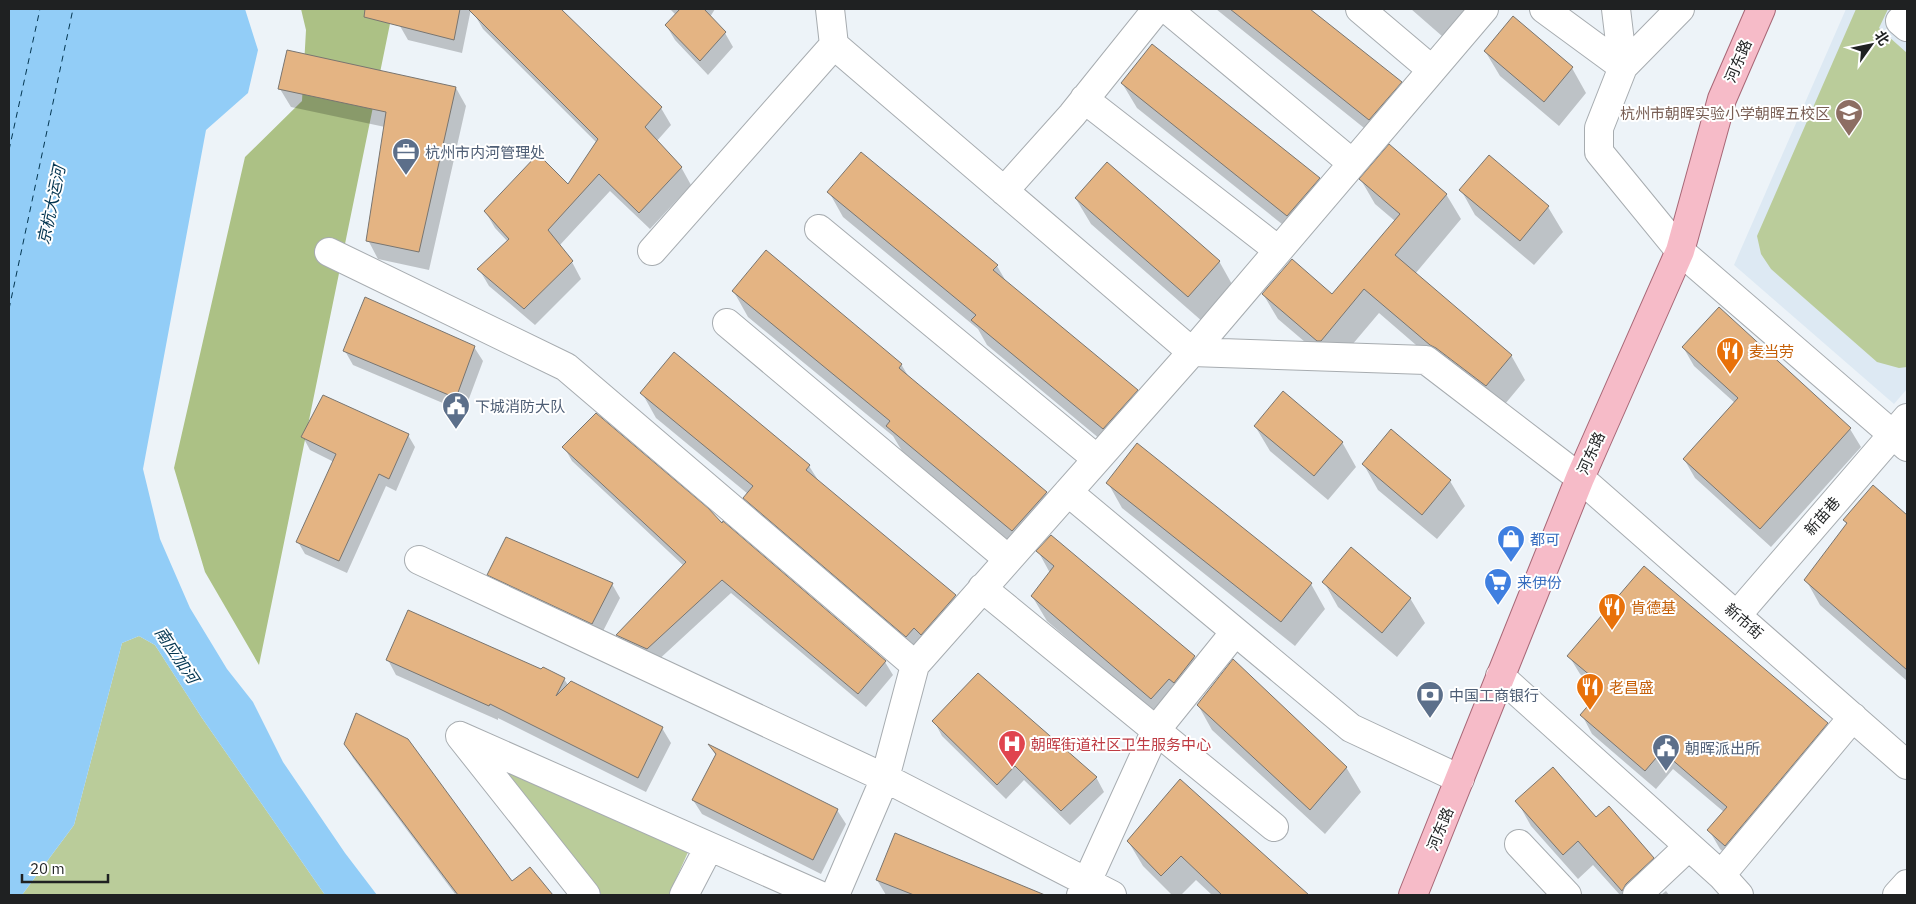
<svg xmlns="http://www.w3.org/2000/svg" width="1916" height="904" viewBox="0 0 1916 904" font-family="'IBM Plex Sans','Noto Sans SC',sans-serif">
	<rect width="100%" height="100%" fill="#edf3f8"/>
	<path fill="#dde9f3" d="M 1846,9 L 1907,9 L 1907,389 L 1894,404 L 1734,265 Z"/>
	<path fill="#bacc9a" d="M 1856,9 L 1888,9 L 1879,28 L 1907,53 L 1907,367 L 1899,368 L 1877,362 L 1771,269 L 1761,254 L 1757,236 Z
		M 139,636 L 155,645 L 202,718 L 325,895 L 22,895 L 74,825 L 122,643 Z
		M 496,767 L 688,852 L 669,895 L 602,895 Z"/>
	<path fill="#acc185" d="M 301,9 L 393,9 L 259,665 L 205,572 L 174,468 L 245,157 L 302,101 L 306,30 Z"/>
	<path fill="#92cdf7" d="M 9,9 L 245,9 L 258,50 L 248,93 L 206,130 L 143,469 L 160,539 L 190,608 L 227,669 L 253,702 L 283,762 L 345,853 L 377,895 L 325,895 L 202,718 L 155,645 L 139,636 L 122,643 L 74,825 L 22,895 L 9,895 Z"/>
	<path fill="#0003" d="M 402,9 L 471,9 L 462,53 L 408,40 L 400,26 Z
		M 476,9 L 559,9 L 661,108 L 671,125 L 656,142 L 681,167 L 691,185 L 650,229 L 610,191 L 559,246 L 572,262 L 581,279 L 535,325 L 489,286 L 479,269 L 508,242 L 495,228 L 485,211 L 568,186 L 597,143 L 483,29 L 473,12 Z
		M 670,9 L 715,9 L 710,17 L 725,33 L 733,47 L 708,75 L 675,40 L 666,25 L 676,15 Z
		M 1216,9 L 1308,9 L 1401,82 L 1415,107 L 1384,144 Z
		M 1411,9 L 1485,9 L 1458,50 Z
		M 1485,51 L 1572,68 L 1586,93 L 1559,126 L 1500,76 Z
		M 1122,83 L 1319,179 L 1333,204 L 1302,240 L 1137,108 Z
		M 456,88 L 466,106 L 429,270 L 378,259 L 368,240 L 385,127 L 291,107 L 280,89 Z
		M 1361,180 L 1446,194 L 1461,219 L 1415,274 L 1511,355 L 1525,380 L 1500,410 L 1445,370 L 1379,313 L 1335,365 L 1332,365 L 1278,319 L 1263,294 L 1332,295 L 1395,221 L 1375,204 Z
		M 1461,190 L 1548,207 L 1563,232 L 1534,265 L 1475,215 Z
		M 829,192 L 997,266 L 1007,283 L 1137,391 L 1151,415 L 1118,454 L 987,345 L 978,329 L 843,217 Z
		M 1076,199 L 1219,261 L 1233,286 L 1203,322 L 1091,224 Z
		M 734,292 L 901,364 L 910,379 L 1046,493 L 1061,518 L 1027,556 L 902,451 L 893,436 L 748,317 Z
		M 1719,308 L 1850,429 L 1861,447 L 1771,547 L 1695,478 L 1684,459 L 1735,403 L 1694,366 L 1683,347 Z
		M 474,347 L 483,361 L 464,412 L 353,365 L 345,351 Z
		M 642,393 L 809,466 L 820,483 L 955,596 L 970,621 L 921,661 L 759,523 L 744,498 L 748,494 L 656,418 Z
		M 1255,426 L 1342,442 L 1356,467 L 1328,500 L 1270,451 Z
		M 1391,431 L 1450,481 L 1465,506 L 1437,539 L 1378,490 L 1364,465 Z
		M 408,435 L 415,447 L 396,491 L 386,486 L 347,573 L 305,554 L 298,542 L 334,462 L 310,450 L 303,437 Z
		M 564,447 L 722,525 L 885,662 L 893,675 L 866,707 L 731,593 L 655,663 L 625,648 L 617,635 L 684,566 L 572,461 Z
		M 1108,483 L 1311,584 L 1325,609 L 1295,646 L 1122,508 Z
		M 1873,487 L 1907,516 L 1907,681 L 1820,605 L 1806,580 L 1847,525 L 1844,520 Z
		M 1051,536 L 1194,657 L 1209,682 L 1166,723 L 1047,621 L 1032,596 L 1050,573 L 1038,551 Z
		M 489,575 L 612,584 L 620,598 L 600,637 L 497,589 Z
		M 1324,582 L 1410,598 L 1425,623 L 1397,657 L 1338,607 Z
		M 1569,656 L 1827,724 L 1837,742 L 1736,863 L 1720,849 L 1709,830 L 1724,812 L 1673,769 L 1656,789 L 1592,734 L 1582,715 L 1601,693 L 1580,674 Z
		M 388,660 L 542,671 L 564,679 L 568,685 L 662,728 L 671,743 L 646,792 L 498,718 L 498,720 L 396,675 Z
		M 1198,705 L 1346,767 L 1361,792 L 1325,834 L 1212,730 Z
		M 934,721 L 1096,777 L 1104,792 L 1070,825 L 1024,780 L 1006,799 L 942,736 Z
		M 345,744 L 512,882 L 530,868 L 552,895 L 462,895 L 459,891 L 455,894 L 353,758 Z
		M 711,747 L 837,810 L 846,824 L 821,874 L 702,814 L 693,800 L 716,756 Z
		M 1180,781 L 1303,892 L 1305,895 L 1212,895 L 1196,880 L 1181,895 L 1172,895 L 1143,866 L 1128,841 Z
		M 1517,801 L 1596,818 L 1653,858 L 1667,883 L 1655,895 L 1620,895 L 1593,865 L 1578,879 L 1531,826 Z
		M 896,834 L 1041,895 L 886,895 L 877,880 Z
		M 1666,891 L 1669,895 L 1661,895 Z"/>
	<g fill="none" stroke-linecap="round" stroke-linejoin="round">
		<path stroke="#043651" stroke-width="1" stroke-dasharray="6 5" stroke-linecap="butt" d="M 9,150 L 40,9
			M 9,309 L 73,9"/>
	</g>
	<path fill="#e4b483" stroke="#797570" d="M 365,9 L 460,9 L 454,40 L 364,17 Z
		M 468,9 L 561,9 L 662,107 L 645,127 L 682,167 L 639,213 L 599,174 L 548,230 L 573,261 L 524,309 L 477,269 L 509,239 L 484,211 L 538,154 L 568,184 L 598,139 Z
		M 680,9 L 704,9 L 726,32 L 700,61 L 665,25 Z
		M 1230,9 L 1310,9 L 1402,82 L 1369,120 Z
		M 1513,16 L 1573,67 L 1544,102 L 1484,51 Z
		M 1152,44 L 1320,178 L 1287,216 L 1121,83 Z
		M 287,50 L 456,87 L 419,252 L 366,241 L 386,112 L 278,89 Z
		M 1389,144 L 1447,194 L 1395,255 L 1512,355 L 1486,386 L 1436,348 L 1430,345 L 1364,289 L 1321,341 L 1317,341 L 1262,294 L 1292,259 L 1332,294 L 1400,214 L 1359,179 Z
		M 861,152 L 998,265 L 993,270 L 1138,390 L 1103,429 L 971,320 L 976,315 L 827,192 Z
		M 1489,155 L 1549,206 L 1520,241 L 1459,190 Z
		M 1107,162 L 1220,261 L 1188,297 L 1075,198 Z
		M 766,250 L 902,364 L 899,368 L 1047,492 L 1012,531 L 886,426 L 890,421 L 732,291 Z
		M 365,297 L 475,346 L 456,398 L 343,351 Z
		M 1719,307 L 1851,428 L 1760,529 L 1683,459 L 1738,398 L 1682,347 Z
		M 674,352 L 810,465 L 806,470 L 956,595 L 921,635 L 914,628 L 906,637 L 743,498 L 753,486 L 640,393 Z
		M 1283,391 L 1343,442 L 1314,476 L 1254,426 Z
		M 323,395 L 409,434 L 389,479 L 379,474 L 339,561 L 296,542 L 336,454 L 301,437 Z
		M 596,413 L 708,508 L 722,523 L 723,521 L 886,661 L 858,694 L 722,580 L 647,649 L 616,635 L 686,562 L 562,447 Z
		M 1391,429 L 1451,480 L 1422,515 L 1362,464 Z
		M 1137,443 L 1312,583 L 1281,622 L 1106,483 Z
		M 1873,485 L 1907,515 L 1907,670 L 1804,580 L 1847,523 L 1843,520 Z
		M 1051,535 L 1195,656 L 1174,683 L 1169,679 L 1151,699 L 1031,596 L 1054,566 L 1036,551 Z
		M 506,537 L 613,583 L 592,624 L 487,575 Z
		M 1351,547 L 1411,598 L 1382,633 L 1322,582 Z
		M 1644,566 L 1828,723 L 1725,846 L 1707,830 L 1727,807 L 1662,751 L 1645,771 L 1580,715 L 1604,687 L 1567,656 Z
		M 408,610 L 541,669 L 543,667 L 565,678 L 556,696 L 571,681 L 663,727 L 638,778 L 490,704 L 489,706 L 386,660 Z
		M 1233,659 L 1347,767 L 1310,810 L 1197,705 Z
		M 978,673 L 1097,777 L 1061,811 L 1015,766 L 997,785 L 932,721 Z
		M 356,713 L 408,739 L 512,881 L 530,867 L 553,895 L 458,895 L 344,744 Z
		M 708,744 L 838,809 L 813,860 L 692,800 L 716,754 Z
		M 1553,767 L 1596,817 L 1609,806 L 1654,858 L 1626,884 L 1622,891 L 1578,841 L 1563,855 L 1515,801 Z
		M 1180,779 L 1309,895 L 1222,895 L 1181,856 L 1161,876 L 1127,841 Z
		M 895,833 L 1045,895 L 914,895 L 876,880 Z"/>
	<g fill="none" stroke-linecap="round" stroke-linejoin="round">
		<defs>
			<path id="minor" d="M 830,9 L 834,45 L 1192,352 L 1426,360 L 1580,478 L 1907,765
				M 1167,9 L 1352,163
				M 1360,9 L 1432,70
				M 1544,9 L 1623,67
				M 1616,9 L 1623,67
				M 1680,9 L 1623,67 L 1599,128 L 1599,152 L 1680,251 L 1907,447
				M 1900,21 L 1907,27
				M 1084,99 L 1278,250
				M 1004,191 L 1072,115 L 1157,9
				M 819,229 L 1097,459
				M 652,251 L 834,45
				M 329,252 L 566,367 L 915,665 L 885,778 L 835,895
				M 727,323 L 1008,559
				M 1068,492 L 1351,728 L 1460,779
				M 419,560 L 885,778 L 1112,895
				M 982,588 L 1274,827
				M 1737,615 L 1907,418
				M 915,665 L 1192,352 L 1484,9
				M 1500,676 L 1721,875 L 1739,895
				M 1519,844 L 1567,895
				M 1721,875 L 1853,717
				M 586,895 L 460,736 L 819,895
				M 684,895 L 709,847
				M 1081,895 L 1156,730 L 1235,632
				M 1637,895 L 1689,846
				M 1897,895 L 1907,884"/>
			<path id="major" d="M 1413,895 L 1580,478 L 1680,251 L 1722,99 L 1761,9"/>
		</defs>
		<use href="#minor" stroke="#a7acb0" stroke-width="30"/>
		<use href="#major" stroke="#a76776" stroke-width="30"/>
		<use href="#minor" stroke="#fff" stroke-width="28"/>
		<use href="#major" stroke="#f6bbc8" stroke-width="28"/>
	</g>
	<defs>
		<symbol id="school-pin" viewBox="-11 -11 22 30"><path d="M0 17L-7.5 6A9.5 9.5 0 1 1 7.5 6Z" fill="#8d6e63" stroke="#fff"/><path d="M0-5L7-2L0 1L-7-2ZM-4 1L0 2.5L4 1V4Q0 6-4 4Z" fill="#fff"/></symbol>
		<symbol id="office-pin" viewBox="-11 -11 22 30"><path d="M0 17L-7.5 6A9.5 9.5 0 1 1 7.5 6Z" fill="#5c6f8a" stroke="#fff"/><path d="M-6-3h4V-5.5h4V-3h4V5H-6ZM-1-4.5V-3h2v-1.5ZM-6 0V1H6V0Z" fill="#fff"/></symbol>
		<symbol id="restaurant-pin" viewBox="-11 -11 22 30"><path d="M0 17L-7.5 6A9.5 9.5 0 1 1 7.5 6Z" fill="#e8710a" stroke="#fff"/><path d="M-5-6h1v4h1v-4h1v4h1v-4h1v5L-1.5 .5V6h-2V.5L-5-1ZM5-6V6H3V1.5H1.5Q1.5-4 5-6Z" fill="#fff"/></symbol>
		<symbol id="civic-pin" viewBox="-11 -11 22 30"><path d="M0 17L-7.5 6A9.5 9.5 0 1 1 7.5 6Z" fill="#5c6f8a" stroke="#fff"/><path d="M-.6-6.5H3V-4.5H.6V-3L4-1V1h2V6H-6V1h2V-1L-.6-3ZM-1.2 2.5V6h2.4V2.5Z" fill="#fff"/></symbol>
		<symbol id="shop-pin" viewBox="-11 -11 22 30"><path d="M0 17L-7.5 6A9.5 9.5 0 1 1 7.5 6Z" fill="#3f7fe0" stroke="#fff"/><path d="M-5-2.5h2.3a2.7 3.5 0 0 1 5.4 0H5L5.5 6h-11ZM-1.5-2.5h3a1.5 2.3 0 0 0-3 0Z" fill="#fff"/></symbol>
		<symbol id="supermarket-pin" viewBox="-11 -11 22 30"><path d="M0 17L-7.5 6A9.5 9.5 0 1 1 7.5 6Z" fill="#3f7fe0" stroke="#fff"/><path d="M-6-5.5h2.5l.6 2H6L4.5 2H-2.5L-4.4-4H-6ZM-1.5 3.2a1.3 1.3 0 1 0 .1 0ZM3 3.2a1.3 1.3 0 1 0 .1 0Z" fill="#fff"/></symbol>
		<symbol id="bank-pin" viewBox="-11 -11 22 30"><path d="M0 17L-7.5 6A9.5 9.5 0 1 1 7.5 6Z" fill="#5c6f8a" stroke="#fff"/><path d="M-6-4H6V4H-6ZM0-2.3a2.3 2.3 0 1 0 0 4.6a2.3 2.3 0 1 0 0-4.6Z" fill="#fff"/></symbol>
		<symbol id="hospital-pin" viewBox="-11 -11 22 30"><path d="M0 17L-7.5 6A9.5 9.5 0 1 1 7.5 6Z" fill="#e0444e" stroke="#fff"/><path d="M-5-5h3v3.5h4V-5h3V5h-3V1.5h-4V5h-3Z" fill="#fff"/></symbol>
	</defs>
	<g fill-rule="evenodd">
		<use href="#school-pin" x="1833" y="97" width="32" height="43"/>
		<use href="#office-pin" x="390" y="136" width="32" height="43"/>
		<use href="#restaurant-pin" x="1714" y="335" width="32" height="43"/>
		<use href="#civic-pin" x="440" y="390" width="32" height="43"/>
		<use href="#shop-pin" x="1495" y="523" width="32" height="43"/>
		<use href="#supermarket-pin" x="1482" y="566" width="32" height="43"/>
		<use href="#restaurant-pin" x="1596" y="591" width="32" height="43"/>
		<use href="#restaurant-pin" x="1574" y="671" width="32" height="43"/>
		<use href="#bank-pin" x="1414" y="679" width="32" height="43"/>
		<use href="#hospital-pin" x="996" y="728" width="32" height="43"/>
		<use href="#civic-pin" x="1650" y="732" width="32" height="43"/>
	</g>
	<g text-anchor="middle" dominant-baseline="central" stroke-width="4" stroke-linejoin="round" paint-order="stroke">
		<g font-size="15" fill="#1f2122" stroke="#fff">
			<text transform="translate(1738 61) rotate(-67)">河东路</text>
			<text transform="translate(1591 453) rotate(-66)">河东路</text>
			<text transform="translate(1822 516) rotate(-49)">新苗巷</text>
			<text transform="translate(1744 621) rotate(41)">新市街</text>
			<text transform="translate(1440 829) rotate(-68)">河东路</text>
		</g>
		<g font-size="15" fill="#785e54" stroke="#fff" text-anchor="end">
			<text x="1830" y="113">杭州市朝晖实验小学朝晖五校区</text>
		</g>
		<g font-size="15" fill="#4e5e75" stroke="#fff" text-anchor="start">
			<text x="425" y="152">杭州市内河管理处</text>
			<text x="475" y="406">下城消防大队</text>
			<text x="1449" y="695">中国工商银行</text>
			<text x="1685" y="748">朝晖派出所</text>
		</g>
		<g font-size="15" fill="#c56008" stroke="#fff" text-anchor="start">
			<text x="1749" y="351">麦当劳</text>
			<text x="1631" y="607">肯德基</text>
			<text x="1609" y="687">老昌盛</text>
		</g>
		<g font-size="15" fill="#366cbe" stroke="#fff" text-anchor="start">
			<text x="1530" y="539">都可</text>
			<text x="1517" y="582">来伊份</text>
		</g>
		<g font-size="15" fill="#be3a42" stroke="#fff" text-anchor="start">
			<text x="1031" y="744">朝晖街道社区卫生服务中心</text>
		</g>
		<g font-size="16" font-style="italic" fill="#043651" stroke="#fff">
			<text transform="translate(51 205) rotate(-78)">京杭大运河</text>
			<text transform="translate(177 655) rotate(56)">南应加河</text>
		</g>
	</g>
	<rect width="1916" height="904" fill="none" stroke="#1f2122" stroke-width="20"/>
	<g transform="translate(1871 45) rotate(57)" stroke="#ffffff" stroke-width="4" paint-order="stroke">
	<path d="M0-4L9 19L0 12L-9 19Z" fill="#1f2122"/>
	<text y="-8" font-size="14" font-weight="bold" text-anchor="middle" fill="#1f2122">北</text>
	</g>
	<path d="M22 874v8h86v-8" fill="none" stroke="#1f2122" stroke-width="2.5"/>
	<text x="30" y="874" font-size="15" fill="#1f2122" stroke="#ffffff" stroke-width="4" paint-order="stroke">20 m</text>
</svg>
